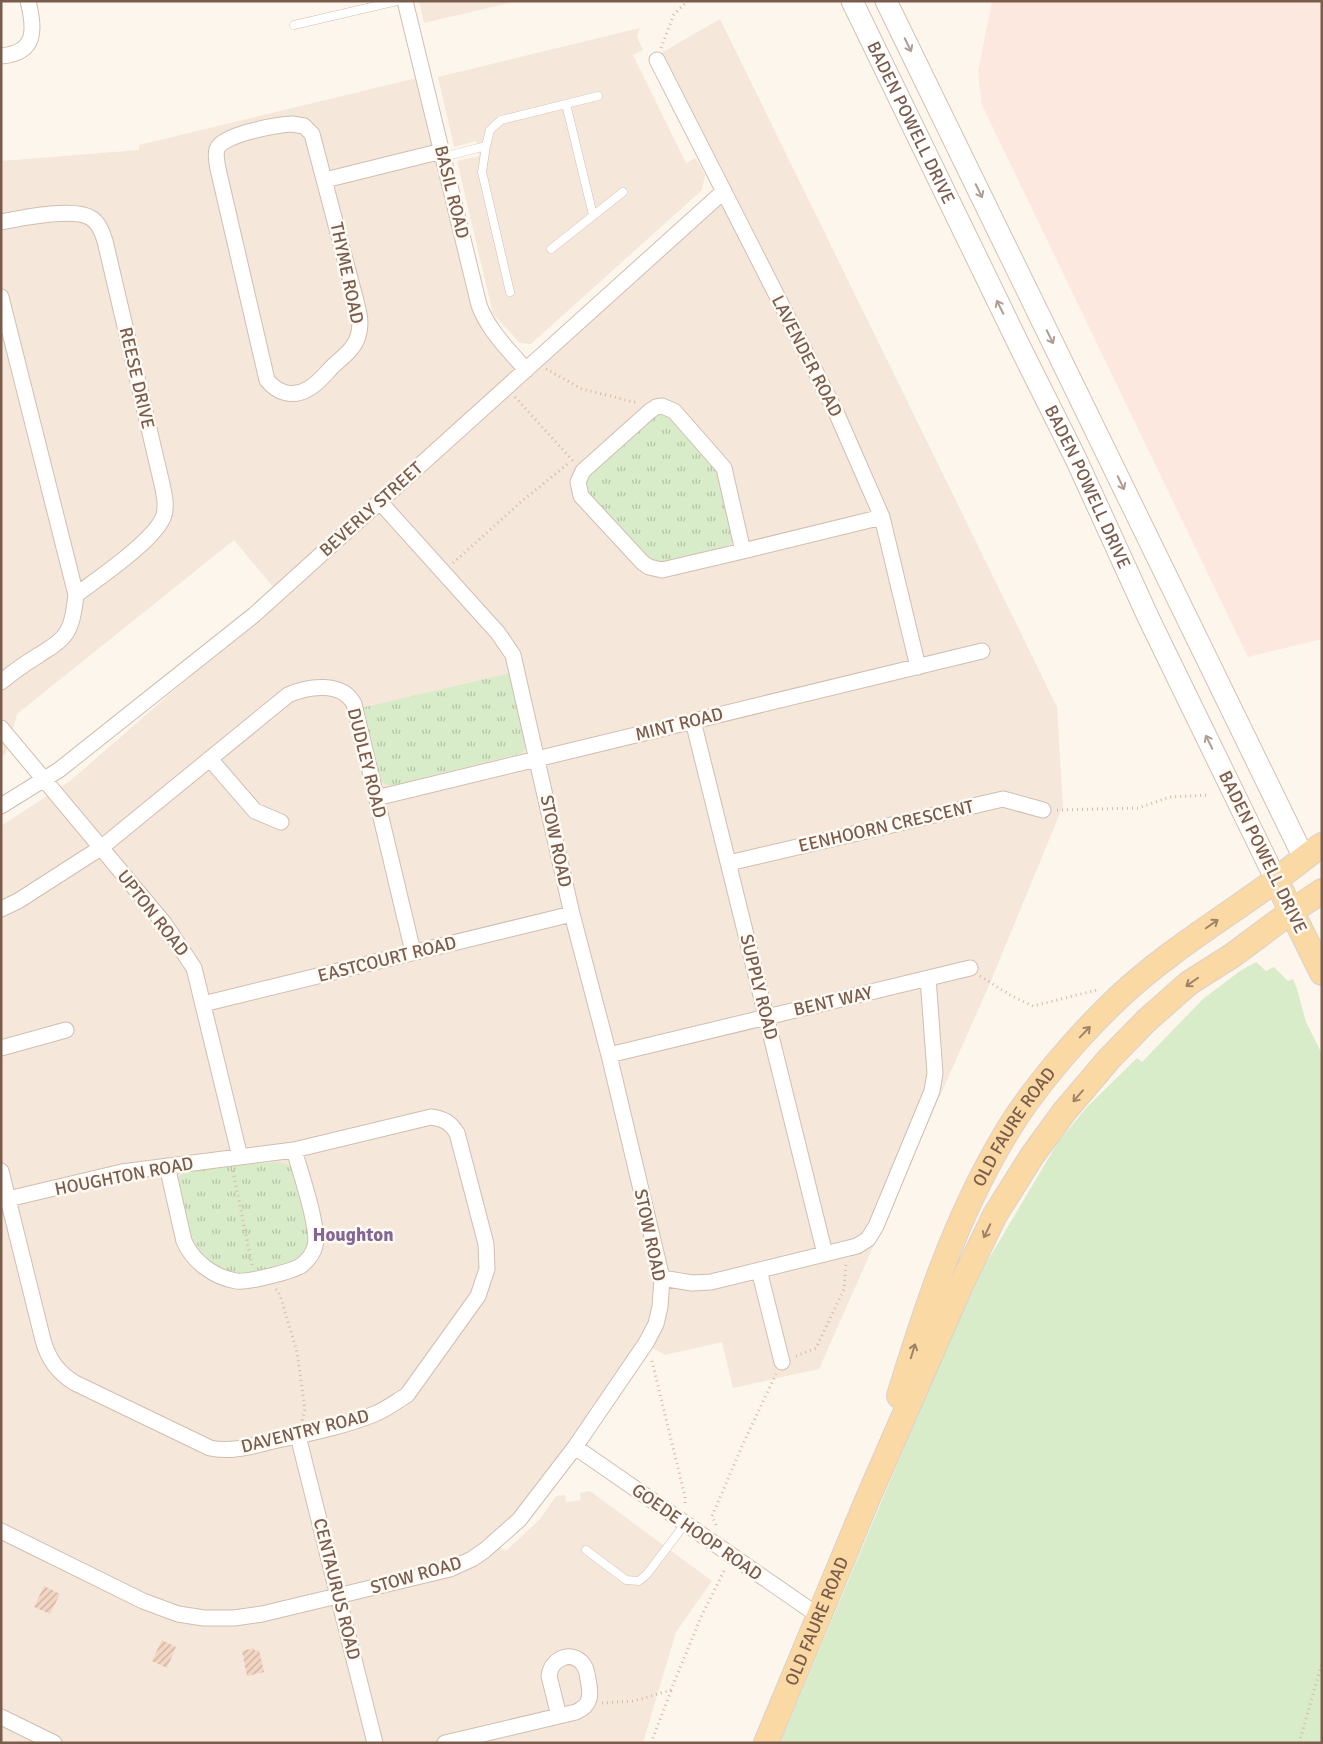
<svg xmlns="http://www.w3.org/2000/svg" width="1323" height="1744" viewBox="0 0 1323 1744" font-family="Signika,sans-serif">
	<defs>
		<pattern id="park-tufts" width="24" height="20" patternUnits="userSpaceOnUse" patternTransform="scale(1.25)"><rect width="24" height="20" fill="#d8ecc9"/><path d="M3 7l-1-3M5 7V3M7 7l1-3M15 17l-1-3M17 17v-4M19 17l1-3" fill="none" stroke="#b4c2a5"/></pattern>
		<pattern id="building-hatch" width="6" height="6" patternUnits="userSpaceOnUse" patternTransform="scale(1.25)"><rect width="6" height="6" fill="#f3d5c3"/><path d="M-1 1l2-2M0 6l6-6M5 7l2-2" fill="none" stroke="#cab0a1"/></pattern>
	</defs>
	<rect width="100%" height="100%" fill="#fdf6ec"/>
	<path fill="#f5e8da" d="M 419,1 L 517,1 L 424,23 Z
		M 720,19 L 1057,707 L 1063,806 L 990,983 L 819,1369 L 733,1388 L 722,1342 L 665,1355 L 646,1344 L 496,1544 L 506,1551 L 540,1519 L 556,1496 L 565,1495 L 566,1502 L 581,1500 L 580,1493 L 590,1491 L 712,1581 L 676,1632 L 643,1743 L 1,1743 L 1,826 L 70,781 L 249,625 L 278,593 L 234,540 L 17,714 L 6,754 L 1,757 L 1,161 L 139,150 L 139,145 L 425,76 L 480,304 L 526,368 L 723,191 L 654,57 Z
		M 640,28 L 637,37 L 643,50 L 633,55 L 686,163 L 696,158 L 705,175 L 702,190 L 531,344 L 520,343 L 493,314 L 457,161 L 479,156 L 476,141 L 454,147 L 438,77 Z"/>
	<path fill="#fde8e0" d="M 992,1 L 1322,1 L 1322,639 L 1248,657 L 982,105 L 978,72 Z"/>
	<path fill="#d8ecc9" d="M 1256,962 L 1266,971 L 1274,967 L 1288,981 L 1293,979 L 1297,989 L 1306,1022 L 1322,1054 L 1322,1743 L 780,1743 L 952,1334 L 985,1265 L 1058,1142 L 1087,1107 L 1137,1058 L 1142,1062 L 1203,999 L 1240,971 Z"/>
	<path fill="url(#park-tufts)" d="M 662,414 L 670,417 L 716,469 L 733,539 L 731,543 L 724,548 L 660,564 L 649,560 L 585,488 L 586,479 L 589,476 L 655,416 Z
		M 511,673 L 527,746 L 522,753 L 394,785 C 387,786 383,784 378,778 L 361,708 Z
		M 277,1162 L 289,1165 L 293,1170 L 310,1234 L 306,1252 L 292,1264 L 241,1276 L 234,1275 L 202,1260 L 191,1245 L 177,1179 L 182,1173 L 189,1169 Z"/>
	<path fill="url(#building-hatch)" d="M 44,1586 L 60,1594 L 50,1614 L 34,1607 Z
		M 162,1640 L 176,1647 L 167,1668 L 152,1661 Z
		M 254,1648 L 255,1651 L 259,1650 L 264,1672 L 247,1676 L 242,1651 Z"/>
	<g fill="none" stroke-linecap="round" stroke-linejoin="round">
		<defs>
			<path id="service" d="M 294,25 L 397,1
				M 566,104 L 593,215
				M 486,146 L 482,172 L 510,292
				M 443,157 L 486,146 L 490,130 L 501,120 L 598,96
				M 551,249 L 623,192
				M 586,1550 L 626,1580 L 639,1581 L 647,1574 L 685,1524"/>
			<path id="minor" d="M 405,1 L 479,305 C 488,330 508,349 526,370
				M 1,56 C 37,53 35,29 28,1
				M 657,60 L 836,412 L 882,517 L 918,667
				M 292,124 L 304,126 L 312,134 L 356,301 C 359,313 362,324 358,336 C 355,348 343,357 334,365 C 326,373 318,384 308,389 C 293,398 277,393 267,380 L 218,169 C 217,163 215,155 217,149 C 223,134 276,125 292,124 Z
				M 325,180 L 442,151
				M 1,222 C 22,218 74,207 91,218 C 99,223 102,232 105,241 L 162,484 C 164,494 167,504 164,515 C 157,539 97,579 76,595
				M 1,297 L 76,595 C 74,609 73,625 64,636 C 58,644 48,649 39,655 C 26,663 13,672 1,682
				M 662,406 L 674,411 L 724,468 L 743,551 L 662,570 L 649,567 L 643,563 L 581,496 L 578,482 L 583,471 L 650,411 L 656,407 Z
				M 743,551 L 882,517
				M 693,721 L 825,1254
				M 1,728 L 164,923 L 194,968 L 240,1157
				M 210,759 L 255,811 L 281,822
				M 376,798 L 982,651
				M 1,806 L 59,770 L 254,615 L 724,191
				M 729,863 L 1003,799 L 1043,810
				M 1,909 L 18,901 L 102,847 L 288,695 C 308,686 342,681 354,704 L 413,952
				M 203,1004 L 572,914
				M 1,1048 L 66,1030
				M 609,1055 L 970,968
				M 167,1166 L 184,1241 C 193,1262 214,1277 236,1281 C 247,1283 294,1271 302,1265 C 308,1260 313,1254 315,1246 C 320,1229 300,1171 294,1150
				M 1,1171 L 43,1340 C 48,1359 58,1373 75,1383 L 210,1448 C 233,1453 255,1445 278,1440 C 311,1433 346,1426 377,1413 C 388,1408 397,1401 407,1395 L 478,1296 L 487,1269 L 486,1244 L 457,1133 C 450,1122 444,1119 431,1117 L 294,1150 L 122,1172 L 8,1199
				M 759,1270 L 782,1362
				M 662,1278 L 692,1283 L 711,1282 L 857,1246 L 868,1239 L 876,1226 L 932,1091 L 935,1073 L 928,978
				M 298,1436 L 375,1743
				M 575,1447 L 819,1616
				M 1,1531 L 143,1601 L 178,1614 L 204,1618 L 234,1618 L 262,1614 L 450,1569 L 472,1559 L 485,1550 L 519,1520 L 575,1447 L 646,1343 L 656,1324 L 660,1307 L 662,1278 L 609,1055 L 572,914 L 513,655 L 498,633 L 380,502
				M 1,1717 L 54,1743
				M 445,1743 L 576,1712 C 592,1705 591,1694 588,1679 C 587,1674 587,1669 583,1664 C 571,1649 551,1659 549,1676 L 559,1716"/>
			<g id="secondary">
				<path id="s1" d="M 852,1 L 1020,347 L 1076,459 L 1149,619 L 1276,880"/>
				<path d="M 886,1 L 1304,858"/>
			</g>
			<g id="primary">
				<path d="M 1276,880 L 1322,973"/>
				<path id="s2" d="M 899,1396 C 926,1308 955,1220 1002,1140 C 1030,1091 1078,1036 1119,997 C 1167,952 1224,918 1277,879 C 1292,868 1306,856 1322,845"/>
				<path id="s3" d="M 766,1743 L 868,1498 L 961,1285 L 995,1215 L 1032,1156 L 1064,1112 L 1109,1059 L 1147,1020 L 1189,983 L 1233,955 L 1292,911 L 1322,891"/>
			</g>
		</defs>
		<use href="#service" stroke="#d1beb0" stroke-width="9"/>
		<use href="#minor" stroke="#d1beb0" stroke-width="17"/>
		<use href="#secondary" stroke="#d6c0b0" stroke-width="23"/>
		<use href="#primary" stroke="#dad1cd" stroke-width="26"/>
		<path stroke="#d9b8a5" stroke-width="3" stroke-dasharray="1 4" stroke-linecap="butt" d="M 661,48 L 674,14 L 688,1
			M 546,369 L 582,389 L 638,403
			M 515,397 L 573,461
			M 453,563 L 522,501 L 570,462
			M 1057,810 L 1138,808 L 1170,797 L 1210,795
			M 980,976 L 1010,995 L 1033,1006 L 1097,990
			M 233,1171 L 252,1265
			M 276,1289 L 280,1295 L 297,1352 L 305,1409 L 302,1421
			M 796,1356 L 816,1348 L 844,1289 L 846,1264
			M 652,1361 L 685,1497 L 685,1506
			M 716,1525 L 712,1516 L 743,1444 L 776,1374
			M 602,1703 L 634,1701 L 671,1690 L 701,1617 L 725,1569
			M 651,1743 L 671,1691
			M 1299,1743 L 1322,1663"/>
		<use href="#service" stroke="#fff" stroke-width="8"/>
		<use href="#minor" stroke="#fff" stroke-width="15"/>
		<use href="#secondary" stroke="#fff" stroke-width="21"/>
		<use href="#primary" stroke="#fbd9a5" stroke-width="24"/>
	</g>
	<defs><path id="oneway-shaft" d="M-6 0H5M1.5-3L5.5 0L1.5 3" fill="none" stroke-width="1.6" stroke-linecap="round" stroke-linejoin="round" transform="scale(1.25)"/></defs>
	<g stroke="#af9d94">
		<use href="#oneway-shaft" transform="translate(908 45) rotate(64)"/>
		<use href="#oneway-shaft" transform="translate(979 191) rotate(64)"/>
		<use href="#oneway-shaft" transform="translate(1000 307) rotate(-116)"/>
		<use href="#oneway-shaft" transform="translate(1050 337) rotate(64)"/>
		<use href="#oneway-shaft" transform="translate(1121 483) rotate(64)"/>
		<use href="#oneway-shaft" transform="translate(1209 742) rotate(-116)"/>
	</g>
	<g stroke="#a18267">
		<use href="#oneway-shaft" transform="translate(1212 924) rotate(-35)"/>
		<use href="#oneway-shaft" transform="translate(1192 982) rotate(145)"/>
		<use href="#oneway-shaft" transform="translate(1085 1032) rotate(-46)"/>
		<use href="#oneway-shaft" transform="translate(1078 1096) rotate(131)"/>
		<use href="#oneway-shaft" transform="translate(987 1231) rotate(116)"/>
		<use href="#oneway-shaft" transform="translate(913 1351) rotate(-73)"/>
	</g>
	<g text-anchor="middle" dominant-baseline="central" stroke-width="5" stroke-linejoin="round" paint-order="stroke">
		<g font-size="18" fill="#7a5c4d" stroke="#fffaf3">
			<text stroke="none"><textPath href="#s1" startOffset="135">BADEN POWELL DRIVE</textPath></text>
			<text transform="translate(452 192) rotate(76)">BASIL ROAD</text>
			<text transform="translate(347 273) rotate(78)">THYME ROAD</text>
			<text transform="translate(807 356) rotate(63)">LAVENDER ROAD</text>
			<text transform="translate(137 378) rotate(77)">REESE DRIVE</text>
			<text stroke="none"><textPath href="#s1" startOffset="540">BADEN POWELL DRIVE</textPath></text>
			<text transform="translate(371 509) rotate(-42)">BEVERLY STREET</text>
			<text transform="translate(679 724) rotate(-14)">MINT ROAD</text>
			<text transform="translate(367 763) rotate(76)">DUDLEY ROAD</text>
			<text transform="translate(886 826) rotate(-13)">EENHOORN CRESCENT</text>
			<text transform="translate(556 841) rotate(78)">STOW ROAD</text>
			<text transform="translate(1263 852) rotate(64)">BADEN POWELL DRIVE</text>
			<text transform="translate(153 913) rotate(52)">UPTON ROAD</text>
			<text transform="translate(387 959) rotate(-14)">EASTCOURT ROAD</text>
			<text transform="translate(759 987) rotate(76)">SUPPLY ROAD</text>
			<text transform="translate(833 1001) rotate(-13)">BENT WAY</text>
			<text stroke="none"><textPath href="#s2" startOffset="294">OLD FAURE ROAD</textPath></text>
			<text transform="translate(124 1176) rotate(-11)">HOUGHTON ROAD</text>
			<text transform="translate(650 1235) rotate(78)">STOW ROAD</text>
			<text transform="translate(305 1431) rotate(-14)">DAVENTRY ROAD</text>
			<text transform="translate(697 1532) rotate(35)">GOEDE HOOP ROAD</text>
			<text transform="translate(416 1575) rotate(-16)">STOW ROAD</text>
			<text transform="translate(337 1589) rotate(76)">CENTAURUS ROAD</text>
			<text stroke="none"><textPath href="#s3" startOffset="132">OLD FAURE ROAD</textPath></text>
		</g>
		<g font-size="19" font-weight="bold" fill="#846695" stroke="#fffaf3">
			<text x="353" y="1235">Houghton</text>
		</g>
	</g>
	<rect width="1323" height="1744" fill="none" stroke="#7a5c4d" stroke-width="5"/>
</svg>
